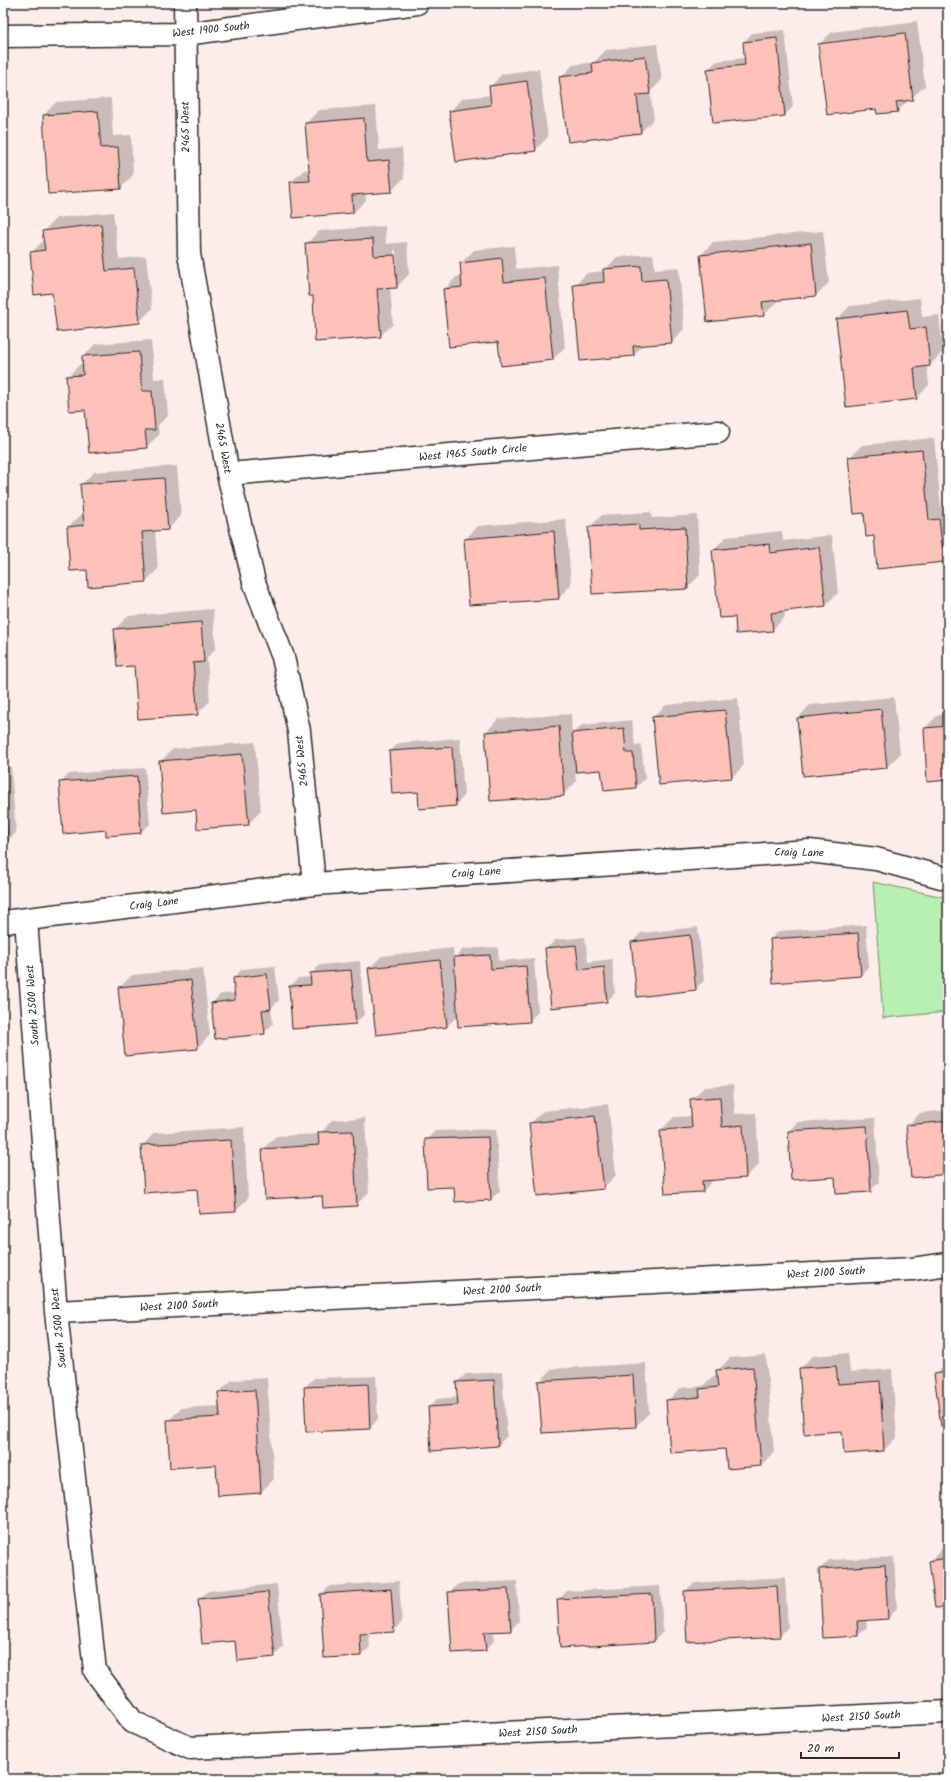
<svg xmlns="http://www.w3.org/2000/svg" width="951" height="1782" viewBox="0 0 951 1782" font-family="Kalam,sans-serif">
	<rect width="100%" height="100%" fill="#feecea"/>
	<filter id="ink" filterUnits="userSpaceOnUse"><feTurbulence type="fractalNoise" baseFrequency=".025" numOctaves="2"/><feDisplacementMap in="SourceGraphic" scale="8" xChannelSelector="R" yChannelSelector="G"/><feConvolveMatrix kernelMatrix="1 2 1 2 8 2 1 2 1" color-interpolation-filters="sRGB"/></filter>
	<g filter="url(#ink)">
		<path fill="#b8efb2" stroke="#728d6e" d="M 873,882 L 948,898 L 948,1012 L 883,1018 Z"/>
		<path fill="#0003" fill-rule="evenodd" d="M 917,21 L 925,86 L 897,111 L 876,108 L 819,44 L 832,32 Z
			M 785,30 L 793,107 L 784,115 L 708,69 L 717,61 L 745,58 L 744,42 L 752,33 Z
			M 657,44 L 662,80 L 650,92 L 654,119 L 641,132 L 569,141 L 560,78 L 573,65 L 594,62 L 606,50 Z
			M 539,69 L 548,137 L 535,150 L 450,111 L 463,98 L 491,95 L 490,87 L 502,74 Z
			M 111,98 L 113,136 L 131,135 L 133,175 L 121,188 L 49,193 L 44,115 L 56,102 Z
			M 376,106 L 379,150 L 402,148 L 404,178 L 391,191 L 365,193 L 366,200 L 353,213 L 291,182 L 304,170 L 310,169 L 306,123 L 319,110 Z
			M 113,212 L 119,259 L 146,256 L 152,309 L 139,322 L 53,292 L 31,253 L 44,240 L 44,231 L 56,218 Z
			M 385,226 L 386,244 L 407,242 L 409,274 L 397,287 L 390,287 L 393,324 L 380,336 L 314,295 L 306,244 L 319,231 ZM 394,250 L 396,250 L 397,276 L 395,276 Z
			M 823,231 L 829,283 L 816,295 L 776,300 L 776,303 L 764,315 L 701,255 L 713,242 Z
			M 514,246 L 516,269 L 557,265 L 565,347 L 553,359 L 499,341 L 444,290 L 456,277 L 462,276 L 461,263 L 474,250 Z
			M 653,254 L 655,269 L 679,267 L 684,329 L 672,342 L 644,344 L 634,355 L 574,286 L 587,273 L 604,271 L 617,257 Z
			M 920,298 L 922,317 L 939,315 L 943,352 L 930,365 L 927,365 L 929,385 L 917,398 L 837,319 L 850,306 Z
			M 151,340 L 154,379 L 165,378 L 168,416 L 158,425 L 159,435 L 146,447 L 67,377 L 80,364 L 83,364 L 83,357 L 95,344 Z
			M 934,438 L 941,508 L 948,507 L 948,557 L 943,561 L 865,512 L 849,458 L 862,445 Z
			M 177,466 L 181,516 L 168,529 L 155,530 L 158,569 L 146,581 L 88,569 L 68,527 L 81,515 L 84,514 L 81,485 L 94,472 Z
			M 651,512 L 652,518 L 697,515 L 700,575 L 687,588 L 589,528 L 602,515 Z
			M 566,519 L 571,585 L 559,598 L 465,539 L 478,526 Z
			M 782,531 L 783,541 L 832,535 L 838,593 L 825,605 L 784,610 L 785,617 L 772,630 L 735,615 L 713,550 L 726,537 Z
			M 213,609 L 216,648 L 207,658 L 210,701 L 197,714 L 135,665 L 115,629 L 128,616 Z
			M 894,697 L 900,754 L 887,767 L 804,775 L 798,718 L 810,705 Z
			M 738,698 L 744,765 L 732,777 L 653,717 L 666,705 Z
			M 571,714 L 572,734 L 582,725 L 632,720 L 635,745 L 641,744 L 645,779 L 636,787 L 602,769 L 575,771 L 576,782 L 563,795 L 486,732 L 498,719 Z
			M 938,715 L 948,715 L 948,779 L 925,728 Z
			M 460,738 L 464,796 L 456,805 L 419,791 L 390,751 L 399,743 Z
			M 255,742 L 261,811 L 248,824 L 160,762 L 173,749 Z
			M 3,767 L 11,767 L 16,833 L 7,841 L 3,842 Z
			M 145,768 L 150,824 L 141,832 L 107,835 L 107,829 L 60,783 L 69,774 Z
			M 866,925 L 869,967 L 861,975 L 771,939 L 779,931 Z
			M 698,927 L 704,981 L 695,989 L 632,942 L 641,933 Z
			M 585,937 L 588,962 L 612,959 L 615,993 L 607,1001 L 546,949 L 555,940 Z
			M 498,947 L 499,961 L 534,958 L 538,1012 L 529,1021 L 459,1015 L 447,1026 L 369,968 L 382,956 L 453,948 L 454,959 L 463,949 Z
			M 360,961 L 364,1015 L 355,1023 L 290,987 L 298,978 L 312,977 L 311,974 L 320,965 Z
			M 275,966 L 279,1000 L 271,1008 L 273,1024 L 264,1033 L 212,1003 L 221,994 L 235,993 L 234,978 L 242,969 Z
			M 203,968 L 210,1035 L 197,1048 L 119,988 L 132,975 Z
			M 733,1085 L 735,1114 L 756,1113 L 759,1164 L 746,1177 L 714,1179 L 703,1191 L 661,1130 L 674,1117 L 693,1116 L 691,1100 L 704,1087 Z
			M 608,1104 L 616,1175 L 603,1188 L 530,1124 L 543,1111 Z
			M 948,1110 L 948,1173 L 907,1126 L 920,1113 Z
			M 365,1118 L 369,1192 L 356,1205 L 323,1195 L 263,1149 L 276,1136 L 320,1134 L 332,1120 Z
			M 875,1118 L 879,1182 L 870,1191 L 836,1176 L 789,1131 L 797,1122 Z
			M 244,1127 L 248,1198 L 236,1211 L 142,1146 L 154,1133 Z
			M 496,1129 L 500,1191 L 491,1199 L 426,1140 L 435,1131 Z
			M 848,1353 L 850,1372 L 892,1369 L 897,1437 L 884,1450 L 843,1430 L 800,1369 L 812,1356 Z
			M 766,1355 L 774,1452 L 761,1465 L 726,1448 L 667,1401 L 680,1388 L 703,1386 L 713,1376 L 718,1376 L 717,1371 L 730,1358 Z
			M 646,1363 L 649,1413 L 636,1426 L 543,1432 L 539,1382 L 552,1369 Z
			M 948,1365 L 948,1425 L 935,1374 L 944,1366 Z
			M 502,1372 L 507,1436 L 498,1445 L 432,1450 L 429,1407 L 437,1399 L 458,1397 L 457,1382 L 466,1374 Z
			M 376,1376 L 378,1419 L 370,1428 L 305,1387 L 314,1378 Z
			M 267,1378 L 274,1479 L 261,1492 L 168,1421 L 181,1408 L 220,1406 L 219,1392 L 232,1380 Z
			M 943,1548 L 948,1548 L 948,1606 L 930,1561 Z
			M 894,1557 L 897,1609 L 888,1618 L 866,1619 L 867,1627 L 858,1635 L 824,1637 L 820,1569 L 829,1560 Z
			M 785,1577 L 788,1627 L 780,1636 L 685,1591 L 694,1583 Z
			M 399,1581 L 402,1622 L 393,1631 L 369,1633 L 370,1647 L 361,1655 L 325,1657 L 321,1594 L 330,1586 Z
			M 517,1581 L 519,1621 L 511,1630 L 493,1630 L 494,1641 L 485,1650 L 449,1593 L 458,1584 Z
			M 277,1584 L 283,1647 L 274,1656 L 199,1599 L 208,1591 Z
			M 660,1586 L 663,1632 L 654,1641 L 558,1600 L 567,1591 Z"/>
		<path fill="#fdc1ba" stroke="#2b2b2b" d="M 905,33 L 913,100 L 896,102 L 898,112 L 877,114 L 876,109 L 827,115 L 818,44 Z
			M 777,38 L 785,116 L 713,123 L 707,69 L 745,65 L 743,42 Z
			M 645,56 L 650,94 L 637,95 L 641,133 L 568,142 L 559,77 L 593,73 L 592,63 Z
			M 527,81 L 536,151 L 456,162 L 449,111 L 491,105 L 489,86 Z
			M 98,111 L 101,148 L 118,147 L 121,189 L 48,194 L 43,115 Z
			M 364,118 L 367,162 L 389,160 L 392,192 L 352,195 L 353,213 L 293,218 L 290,182 L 310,181 L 305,123 Z
			M 101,224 L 106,271 L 134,268 L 140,323 L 57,332 L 52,293 L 34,295 L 30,252 L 45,250 L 42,231 Z
			M 373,239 L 374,256 L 395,255 L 397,288 L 377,289 L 381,337 L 315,342 L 313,296 L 309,296 L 305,243 Z
			M 811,243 L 816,296 L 762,302 L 764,316 L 707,322 L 700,255 Z
			M 502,258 L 504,282 L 545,278 L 553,360 L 501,366 L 498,342 L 449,347 L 443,289 L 462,287 L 460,263 Z
			M 641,266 L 642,281 L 666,279 L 672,343 L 633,346 L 634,356 L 580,361 L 573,285 L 604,282 L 603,269 Z
			M 907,310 L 910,329 L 926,327 L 930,366 L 914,368 L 917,399 L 846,407 L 836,319 Z
			M 139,352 L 142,391 L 152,391 L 155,430 L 145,430 L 147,448 L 89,453 L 85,410 L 69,411 L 66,376 L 83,375 L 82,356 Z
			M 922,450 L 929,520 L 939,519 L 944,562 L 877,569 L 874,536 L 866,537 L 864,513 L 854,514 L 848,457 Z
			M 164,478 L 168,530 L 142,532 L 146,582 L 88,587 L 87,570 L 70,571 L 67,527 L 84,525 L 80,484 Z
			M 639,524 L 639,530 L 685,527 L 688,589 L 592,594 L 588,527 Z
			M 554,531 L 559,599 L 469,605 L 464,539 Z
			M 769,544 L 770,553 L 819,547 L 826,606 L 771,613 L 773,631 L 736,634 L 735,617 L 719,618 L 712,550 Z
			M 201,622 L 204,662 L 193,663 L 198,715 L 138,719 L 134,666 L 117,667 L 114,629 Z
			M 881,709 L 887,768 L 803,776 L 797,718 Z
			M 725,710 L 732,778 L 659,785 L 652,717 Z
			M 559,726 L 564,796 L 490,801 L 485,732 Z
			M 948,726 L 948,780 L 927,782 L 924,728 Z
			M 624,728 L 626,753 L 633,753 L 636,788 L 604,791 L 601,770 L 576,772 L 572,733 Z
			M 452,747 L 456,806 L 419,809 L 418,792 L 392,794 L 389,751 Z
			M 242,754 L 249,825 L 197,829 L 196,810 L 163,813 L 159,761 Z
			M 137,776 L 141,833 L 106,836 L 106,830 L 63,834 L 59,782 Z
			M 3,782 L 8,842 L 3,843 Z
			M 858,933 L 861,976 L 773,983 L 770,939 Z
			M 690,935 L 696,990 L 637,997 L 631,942 Z
			M 576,945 L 579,970 L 604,967 L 607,1002 L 551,1008 L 545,948 Z
			M 490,955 L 491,969 L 526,966 L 530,1022 L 458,1027 L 454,957 Z
			M 440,960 L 447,1027 L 376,1035 L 368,968 Z
			M 351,970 L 356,1024 L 292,1029 L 289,986 L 311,985 L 310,973 Z
			M 267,974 L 271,1009 L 262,1010 L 265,1034 L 215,1039 L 211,1003 L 235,1000 L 233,978 Z
			M 191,980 L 198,1049 L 125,1056 L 118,987 Z
			M 720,1097 L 722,1127 L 743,1125 L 746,1178 L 702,1181 L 703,1192 L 665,1194 L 660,1130 L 692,1128 L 690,1099 Z
			M 595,1116 L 604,1189 L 537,1196 L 529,1123 Z
			M 948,1121 L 948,1174 L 911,1178 L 906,1125 Z
			M 867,1126 L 871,1192 L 836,1194 L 835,1177 L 791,1180 L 788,1131 Z
			M 353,1131 L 357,1206 L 323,1208 L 322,1196 L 265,1199 L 262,1149 L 319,1145 L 318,1132 Z
			M 488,1137 L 491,1200 L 455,1202 L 454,1187 L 427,1188 L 425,1139 Z
			M 231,1140 L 236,1212 L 199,1214 L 197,1189 L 144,1193 L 141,1145 Z
			M 836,1366 L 838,1384 L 880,1381 L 884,1451 L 844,1454 L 842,1431 L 804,1434 L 799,1368 Z
			M 753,1367 L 761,1466 L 727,1469 L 725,1449 L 670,1453 L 666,1400 L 700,1397 L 699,1389 L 718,1387 L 716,1370 Z
			M 948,1372 L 948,1426 L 941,1426 L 934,1374 Z
			M 633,1375 L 636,1427 L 542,1433 L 538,1381 Z
			M 494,1380 L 498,1446 L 431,1451 L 428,1407 L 458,1405 L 456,1382 Z
			M 368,1384 L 370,1429 L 306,1432 L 304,1387 Z
			M 255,1390 L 261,1493 L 218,1496 L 216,1465 L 170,1468 L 167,1420 L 220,1417 L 218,1392 Z
			M 948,1558 L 948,1607 L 935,1608 L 929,1561 Z
			M 885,1565 L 888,1619 L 857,1621 L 858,1636 L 823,1638 L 819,1569 Z
			M 777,1586 L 780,1637 L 687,1642 L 684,1591 Z
			M 391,1589 L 394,1632 L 360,1634 L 361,1656 L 324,1658 L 320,1594 Z
			M 508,1589 L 511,1631 L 484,1632 L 486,1651 L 452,1653 L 448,1592 Z
			M 268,1592 L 275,1657 L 237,1661 L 235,1641 L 202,1644 L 198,1599 Z
			M 652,1594 L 654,1642 L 560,1648 L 557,1599 Z"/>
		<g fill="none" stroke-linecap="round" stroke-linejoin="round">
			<defs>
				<path id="minor" d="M 185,3 L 189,254 L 228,474 L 254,582 L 283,657 L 299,731 L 314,884
					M 3,36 L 185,34 L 417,3
					M 228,474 L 718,432
					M 26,920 L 56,1312 L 95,1671 L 133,1722 L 190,1748 L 948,1712
					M 3,922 L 314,884 L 809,851 L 876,859 L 948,879
					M 56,1312 L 912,1269 L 948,1264"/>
			</defs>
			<use href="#minor" stroke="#2b2b2b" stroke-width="25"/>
			<use href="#minor" stroke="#fff" stroke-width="22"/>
		</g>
	</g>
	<g text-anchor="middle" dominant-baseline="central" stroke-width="3" stroke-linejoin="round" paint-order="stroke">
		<g font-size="11" fill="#2b2b2b" stroke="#fff">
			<text transform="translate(211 30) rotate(-6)">West 1900 South</text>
			<text transform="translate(186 127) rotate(-91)">2465 West</text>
			<text transform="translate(223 448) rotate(80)">2465 West</text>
			<text transform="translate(473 453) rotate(-5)">West 1965 South Circle</text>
			<text transform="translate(302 761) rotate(-96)">2465 West</text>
			<text transform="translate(799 853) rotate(1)">Craig Lane</text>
			<text transform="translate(476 873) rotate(-4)">Craig Lane</text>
			<text transform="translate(154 904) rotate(-7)">Craig Lane</text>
			<text transform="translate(33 1005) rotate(-94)">South 2500 West</text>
			<text transform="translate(826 1273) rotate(-3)">West 2100 South</text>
			<text transform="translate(502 1290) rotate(-3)">West 2100 South</text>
			<text transform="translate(179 1306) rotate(-3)">West 2100 South</text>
			<text transform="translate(59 1328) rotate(-96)">South 2500 West</text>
			<text transform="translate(861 1717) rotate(-3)">West 2150 South</text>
			<text transform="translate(538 1732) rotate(-3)">West 2150 South</text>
		</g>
	</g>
	<rect width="951" height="1782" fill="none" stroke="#fff" stroke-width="16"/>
	<rect x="8" y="8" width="935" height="1766" fill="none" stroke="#2b2b2b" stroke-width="1.5" filter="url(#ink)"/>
	<path d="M801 1752v6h98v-6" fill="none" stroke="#2b2b2b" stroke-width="2"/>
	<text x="807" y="1752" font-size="12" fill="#2b2b2b" stroke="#ffffff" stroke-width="3" paint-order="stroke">20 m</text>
</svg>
